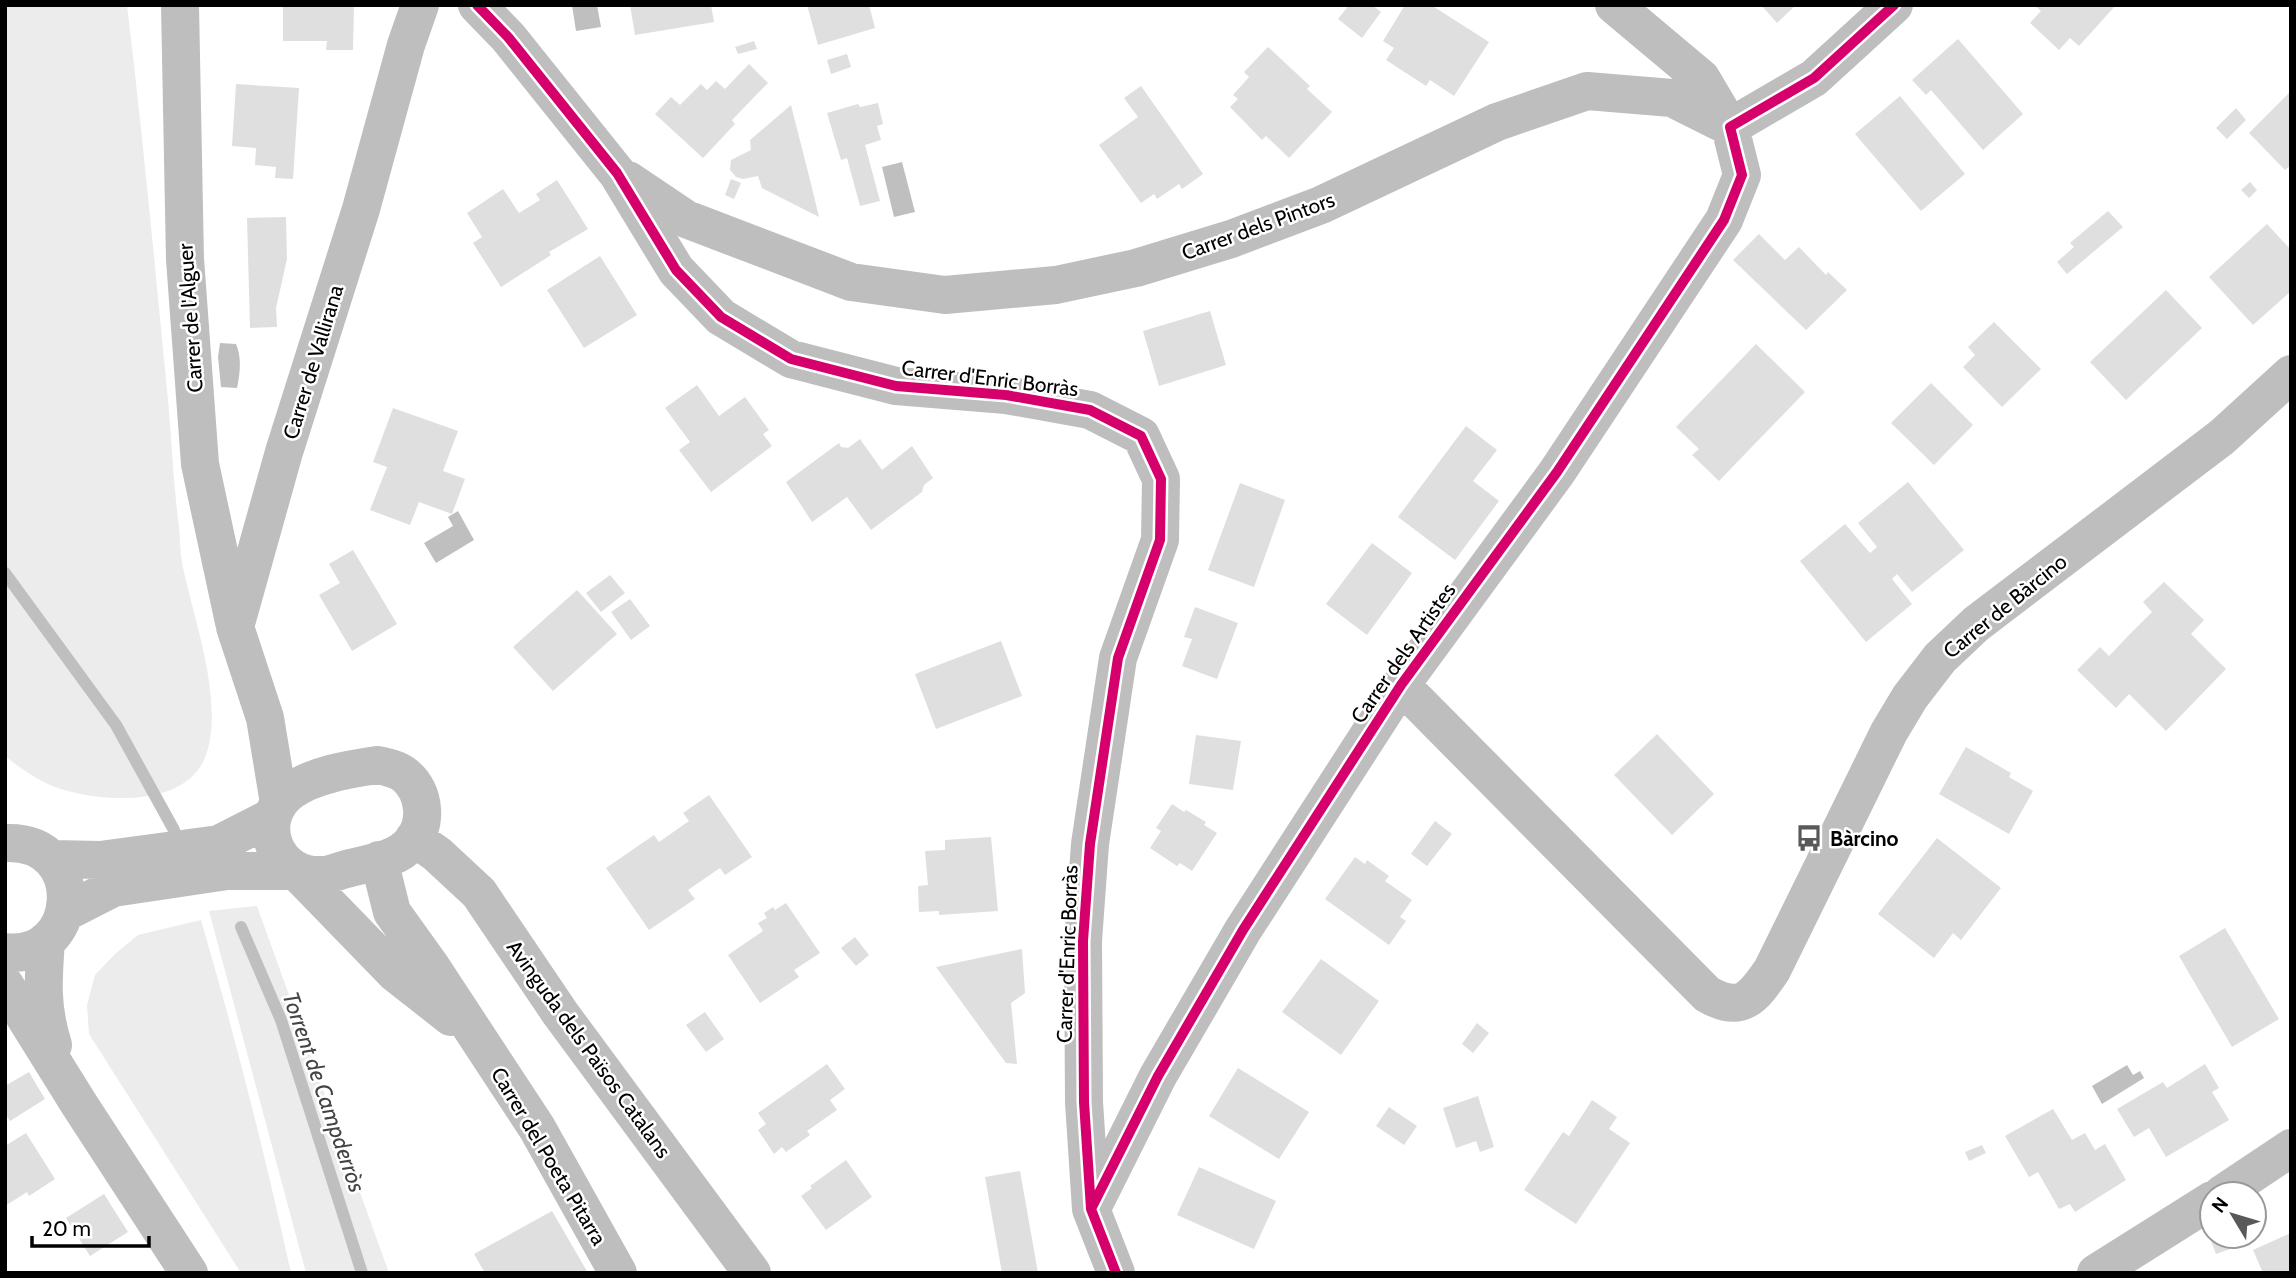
<svg xmlns="http://www.w3.org/2000/svg" width="2296" height="1278" viewBox="0 0 2296 1278" font-family="Cabin,sans-serif">
	<rect width="100%" height="100%" fill="#fff"/>
	<path fill="#ececec" d="M 5,5 L 127,5 C 143,137 155,268 168,400 C 172,442 173,484 179,526 C 180,538 180,551 182,563 C 193,618 227,707 204,760 C 182,809 96,802 55,787 C 37,780 20,768 5,756 Z
		M 257,906 L 389,1273 L 306,1273 L 209,911 Z
		M 201,920 C 235,1036 265,1154 291,1273 L 241,1273 L 89,1034 L 87,1005 L 95,975 L 115,954 L 138,935 Z"/>
	<path fill="#bfbfbf" d="M 572,5 L 597,5 L 601,27 L 576,31 Z
		M 902,162 L 915,212 L 894,217 L 882,167 Z
		M 220,343 L 236,344 C 242,358 240,373 237,388 L 221,387 L 218,357 Z
		M 458,511 L 474,540 L 436,563 L 424,543 L 453,526 L 448,517 Z
		M 2127,1065 L 2133,1075 L 2140,1071 L 2144,1078 L 2102,1104 L 2092,1086 Z"/>
	<g fill="none" stroke-linecap="round" stroke-linejoin="round">
		<path stroke="#bfbfbf" stroke-width="12" d="M 5,573 L 116,725 L 174,830
			M 241,927 L 281,1020 L 362,1273"/>
	</g>
	<path fill="#dfdfdf" d="M 283,5 L 354,5 L 353,50 L 326,50 L 327,41 L 283,41 Z
		M 630,5 L 711,5 L 714,22 L 635,35 Z
		M 807,5 L 869,5 L 875,28 L 818,45 Z
		M 1349,5 L 1372,5 L 1381,12 L 1362,38 L 1338,19 Z
		M 1405,5 L 1431,5 L 1489,42 L 1454,96 L 1430,80 L 1426,86 L 1386,60 L 1394,48 L 1383,41 Z
		M 1761,5 L 1796,5 L 1777,23 Z
		M 2034,5 L 2116,5 L 2079,46 L 2070,38 L 2059,50 L 2030,23 L 2041,11 Z
		M 1958,39 L 2023,114 L 1983,150 L 1931,90 L 1926,95 L 1912,80 Z
		M 754,41 L 757,49 L 738,54 L 735,47 Z
		M 1268,47 L 1310,86 L 1307,89 L 1332,112 L 1289,158 L 1266,136 L 1262,140 L 1230,107 L 1238,99 L 1233,95 L 1249,77 L 1244,72 Z
		M 847,54 L 851,67 L 831,74 L 827,60 Z
		M 749,64 L 768,83 L 732,120 L 735,124 L 703,158 L 655,114 L 671,97 L 680,105 L 701,84 L 707,90 L 716,81 L 725,89 Z
		M 236,84 L 299,88 L 293,179 L 275,178 L 276,167 L 255,165 L 256,148 L 232,146 Z
		M 1141,86 L 1203,174 L 1182,189 L 1179,184 L 1157,199 L 1154,194 L 1141,203 L 1099,145 L 1138,117 L 1124,98 Z
		M 2291,91 L 2291,165 L 2285,170 L 2249,133 Z
		M 1900,96 L 1965,174 L 1921,211 L 1855,134 Z
		M 878,103 L 883,124 L 877,126 L 881,140 L 865,145 L 880,201 L 860,206 L 847,158 L 841,160 L 827,113 L 858,104 L 860,107 Z
		M 791,105 L 811,184 L 819,217 L 762,188 L 758,176 L 743,179 L 736,177 L 730,170 L 731,160 L 751,150 L 750,140 Z
		M 2236,108 L 2246,120 L 2227,139 L 2216,128 Z
		M 731,179 L 741,183 L 734,199 L 725,195 Z
		M 557,180 L 588,229 L 549,252 L 551,255 L 501,287 L 473,243 L 482,237 L 467,213 L 503,189 L 519,213 L 540,200 L 536,194 Z
		M 2250,182 L 2257,190 L 2249,198 L 2241,190 Z
		M 2108,211 L 2123,227 L 2067,274 L 2057,262 L 2074,247 L 2070,243 Z
		M 286,217 L 287,259 L 276,308 L 277,327 L 250,328 L 247,218 Z
		M 2267,224 L 2291,250 L 2291,291 L 2253,325 L 2209,277 Z
		M 1759,234 L 1785,260 L 1799,247 L 1826,275 L 1828,272 L 1847,290 L 1806,330 L 1733,260 Z
		M 600,256 L 637,315 L 584,348 L 547,290 Z
		M 2166,290 L 2202,328 L 2126,400 L 2090,362 Z
		M 1210,311 L 1226,365 L 1159,386 L 1143,331 Z
		M 1994,322 L 2041,369 L 2002,407 L 1963,367 L 1975,355 L 1968,347 Z
		M 1756,344 L 1805,392 L 1719,481 L 1692,455 L 1699,449 L 1676,427 Z
		M 1931,383 L 1973,425 L 1934,465 L 1891,423 Z
		M 697,385 L 719,416 L 745,397 L 769,430 L 763,434 L 772,446 L 711,492 L 679,450 L 690,442 L 665,408 Z
		M 393,408 L 458,431 L 443,471 L 465,479 L 452,514 L 419,502 L 410,525 L 370,510 L 387,467 L 373,462 Z
		M 1466,426 L 1497,450 L 1473,481 L 1499,501 L 1455,560 L 1398,517 Z
		M 860,439 L 882,470 L 912,446 L 933,478 L 924,485 L 922,492 L 871,530 L 847,497 L 812,522 L 786,482 L 839,443 L 841,447 L 848,448 Z
		M 1908,482 L 1964,550 L 1912,592 L 1897,574 L 1892,579 L 1912,604 L 1866,642 L 1800,561 L 1845,524 L 1870,553 L 1877,547 L 1858,523 Z
		M 1240,483 L 1285,500 L 1254,587 L 1208,570 Z
		M 1372,543 L 1412,573 L 1367,635 L 1326,604 Z
		M 353,550 L 397,624 L 352,651 L 319,595 L 340,583 L 329,564 Z
		M 610,575 L 625,593 L 601,612 L 586,593 Z
		M 2164,582 L 2204,620 L 2191,634 L 2226,669 L 2166,731 L 2129,694 L 2116,708 L 2077,670 L 2100,647 L 2109,656 L 2130,634 L 2152,612 L 2143,602 Z
		M 577,590 L 617,634 L 553,691 L 513,647 Z
		M 630,599 L 650,626 L 631,640 L 611,612 Z
		M 1195,607 L 1238,623 L 1217,679 L 1182,666 L 1192,639 L 1184,637 Z
		M 1001,641 L 1022,696 L 936,729 L 915,674 Z
		M 1657,734 L 1714,794 L 1672,835 L 1614,775 Z
		M 1196,735 L 1241,741 L 1233,790 L 1189,784 Z
		M 1966,747 L 2011,773 L 2009,777 L 2033,791 L 2009,834 L 1939,794 Z
		M 709,795 L 752,857 L 725,875 L 720,868 L 688,890 L 695,899 L 649,930 L 606,868 L 654,835 L 659,842 L 689,821 L 683,813 Z
		M 1172,804 L 1184,812 L 1186,810 L 1206,822 L 1204,825 L 1217,833 L 1192,871 L 1180,863 L 1177,866 L 1150,848 L 1161,831 L 1156,828 Z
		M 1435,821 L 1452,834 L 1427,866 L 1411,854 Z
		M 991,837 L 998,911 L 939,915 L 939,911 L 919,912 L 918,886 L 928,885 L 925,851 L 945,850 L 945,840 Z
		M 1937,838 L 2001,888 L 1961,940 L 1953,933 L 1934,958 L 1878,914 Z
		M 1355,857 L 1365,864 L 1367,860 L 1389,876 L 1385,881 L 1412,900 L 1400,917 L 1406,921 L 1389,945 L 1325,899 Z
		M 786,903 L 820,953 L 794,970 L 799,977 L 760,1003 L 728,955 L 763,931 L 758,923 L 767,918 L 764,913 L 773,907 L 775,910 Z
		M 2225,928 L 2279,1019 L 2232,1047 L 2179,956 Z
		M 855,937 L 869,955 L 856,966 L 841,948 Z
		M 1022,949 L 1025,993 L 1011,1003 L 1017,1064 L 1006,1063 L 936,967 Z
		M 1321,959 L 1379,1001 L 1341,1055 L 1282,1012 Z
		M 705,1012 L 724,1039 L 706,1052 L 686,1025 Z
		M 1477,1023 L 1489,1033 L 1473,1053 L 1462,1044 Z
		M 827,1064 L 845,1089 L 830,1100 L 837,1110 L 807,1131 L 810,1135 L 786,1152 L 782,1147 L 774,1154 L 758,1130 L 766,1124 L 758,1113 Z
		M 2205,1064 L 2219,1088 L 2212,1092 L 2229,1120 L 2166,1157 L 2149,1128 L 2134,1137 L 2117,1109 L 2163,1082 L 2167,1088 Z
		M 1238,1068 L 1309,1112 L 1279,1159 L 1209,1116 Z
		M 29,1072 L 45,1099 L 10,1121 L 5,1113 L 5,1086 Z
		M 1478,1096 L 1494,1147 L 1480,1152 L 1476,1141 L 1456,1148 L 1443,1108 Z
		M 1592,1100 L 1617,1117 L 1609,1129 L 1630,1143 L 1576,1224 L 1524,1190 L 1563,1132 L 1569,1136 Z
		M 1389,1107 L 1417,1126 L 1404,1145 L 1376,1126 Z
		M 2053,1109 L 2072,1140 L 2085,1133 L 2095,1150 L 2105,1144 L 2126,1180 L 2075,1212 L 2070,1204 L 2059,1209 L 2038,1172 L 2029,1177 L 2005,1136 Z
		M 26,1133 L 55,1179 L 29,1196 L 27,1192 L 5,1206 L 5,1146 Z
		M 1982,1145 L 1986,1153 L 1969,1161 L 1965,1152 Z
		M 846,1160 L 872,1197 L 826,1230 L 801,1196 L 812,1188 L 810,1186 Z
		M 1199,1167 L 1276,1201 L 1254,1249 L 1177,1215 Z
		M 1020,1171 L 1038,1273 L 1002,1273 L 985,1177 Z
		M 104,1194 L 128,1232 L 90,1256 L 66,1218 Z
		M 552,1211 L 588,1273 L 485,1273 L 474,1254 Z
		M 2291,1233 L 2291,1273 L 2263,1273 L 2253,1250 Z
		M 2229,1236 L 2233,1248 L 2216,1254 L 2211,1241 Z"/>
	<g fill="none" stroke-linecap="round" stroke-linejoin="round">
		<path stroke="#bebebe" stroke-width="38" d="M 180,5 L 185,259 L 200,464 L 234,622
			M 477,5 L 508,37 L 617,173 L 676,270 L 721,317 L 791,359 L 896,386 L 1006,395 L 1090,410 L 1141,436 L 1161,479 L 1160,540 L 1118,658 L 1090,844 L 1083,941 L 1084,1102 L 1091,1209 L 1116,1273
			M 628,180 L 686,219 L 851,282 L 945,295 L 1056,285 L 1136,268 L 1231,239 L 1321,205 L 1497,122 L 1587,91 L 1672,98 L 1730,127 L 1701,78 L 1614,5
			M 1401,685 L 1707,994 C 1741,1014 1753,998 1772,970 L 1889,732 L 1910,697 L 1940,658 L 1976,624 L 2222,437 L 2291,374
			M 377,765 C 387,767 398,769 406,776 C 425,793 428,824 411,843 C 395,862 365,863 343,870 C 336,872 330,875 322,875 C 275,878 252,820 291,791 C 313,775 350,769 377,765 Z
			M 279,803 L 265,718 L 235,627 L 284,452 L 361,209 L 406,45 L 420,5
			M 414,838 L 437,854 L 479,893 L 560,1013 L 752,1273
			M 5,843 C 91,839 81,962 5,952
			M 53,859 L 100,860 L 219,844 L 272,817
			M 379,860 L 392,912 L 430,965 L 537,1128 L 618,1273
			M 296,871 L 395,973 L 451,1017
			M 66,912 L 113,888 L 227,871 L 296,871
			M 46,941 C 43,980 41,1007 53,1045
			M 5,985 L 79,1104 L 189,1273
			M 2222,1194 L 2291,1148
			M 1092,1208 L 1158,1076 L 1243,930 L 1401,685 L 1557,472 L 1724,220 L 1742,175 L 1730,127 L 1814,78 L 1894,5
			M 2096,1273 L 2212,1200"/>
		<defs>
			<path id="cycleway" d="M 477,5 L 508,37 L 617,173 L 676,270 L 721,317 L 791,359 L 896,386 L 1006,395 L 1090,410 L 1141,436 L 1161,479 L 1160,540 L 1118,658 L 1090,844 L 1083,941 L 1084,1102 L 1091,1209 L 1116,1273
				M 1091,1209 L 1158,1076 L 1243,930 L 1401,685 L 1557,472 L 1724,220 L 1742,175 L 1730,127 L 1814,78 L 1894,5"/>
		</defs>
		<use href="#cycleway" stroke="#fff" stroke-width="15"/>
		<use href="#cycleway" stroke="#d6006c" stroke-width="10"/>
	</g>
	<defs>
		<symbol id="bus-bare" viewBox="-9 -9 18 18"><path d="M-5-6H5V4H4V6H2V4H-2V6H-4V4H-5ZM-3.5-4V0h7V-4ZM-3.5 1.2v1.5H-2V1.2ZM2 1.2v1.5H3.5V1.2Z" fill="#595959" stroke="#fff" stroke-width="2.5" paint-order="stroke"/></symbol>
	</defs>
	<g fill-rule="evenodd">
		<use href="#bus-bare" x="1790" y="819" width="38" height="38"/>
	</g>
	<g text-anchor="middle" dominant-baseline="central" stroke-width="5" stroke-linejoin="round" paint-order="stroke">
		<g font-size="21" fill="#000" stroke="#fff">
			<text transform="translate(1258 226) rotate(-20)">Carrer dels Pintors</text>
			<text transform="translate(190 318) rotate(-94)">Carrer de l'Alguer</text>
			<text transform="translate(313 362) rotate(-73)">Carrer de Vallirana</text>
			<text transform="translate(990 378) rotate(7)">Carrer d'Enric Borràs</text>
			<text transform="translate(2005 606) rotate(-39)">Carrer de Bàrcino</text>
			<text transform="translate(1403 653) rotate(-55)">Carrer dels Artistes</text>
			<text transform="translate(1067 954) rotate(-88)">Carrer d'Enric Borràs</text>
			<text transform="translate(589 1049) rotate(54)">Avinguda dels Països Catalans</text>
			<text transform="translate(549 1156) rotate(59)">Carrer del Poeta Pitarra</text>
		</g>
		<g font-size="21" font-weight="bold" fill="#000" stroke="#fff" text-anchor="start">
			<text x="1830" y="838">Bàrcino</text>
		</g>
		<g font-size="23" font-style="italic" fill="#444" stroke="#fff">
			<text transform="translate(324 1092) rotate(71)">Torrent de Campderròs</text>
		</g>
	</g>
	<rect width="2296" height="1278" fill="none" stroke="#000000" stroke-width="14"/>
	<g transform="translate(2233 1215) rotate(308)"><circle r="33" fill="#ffffff" stroke="#999999" stroke-width="2"/>
	<path d="M0-5L12 26L0 18L-12 26Z" fill="#595959"/>
	<text y="-10" font-size="19" font-weight="bold" text-anchor="middle" fill="#000000">N</text>
	</g>
	<path d="M32 1236v10h117v-10" fill="none" stroke="#000000" stroke-width="3.5"/>
	<text x="42" y="1236" font-size="21" fill="#000000" stroke="#ffffff" stroke-width="5" paint-order="stroke">20 m</text>
</svg>
